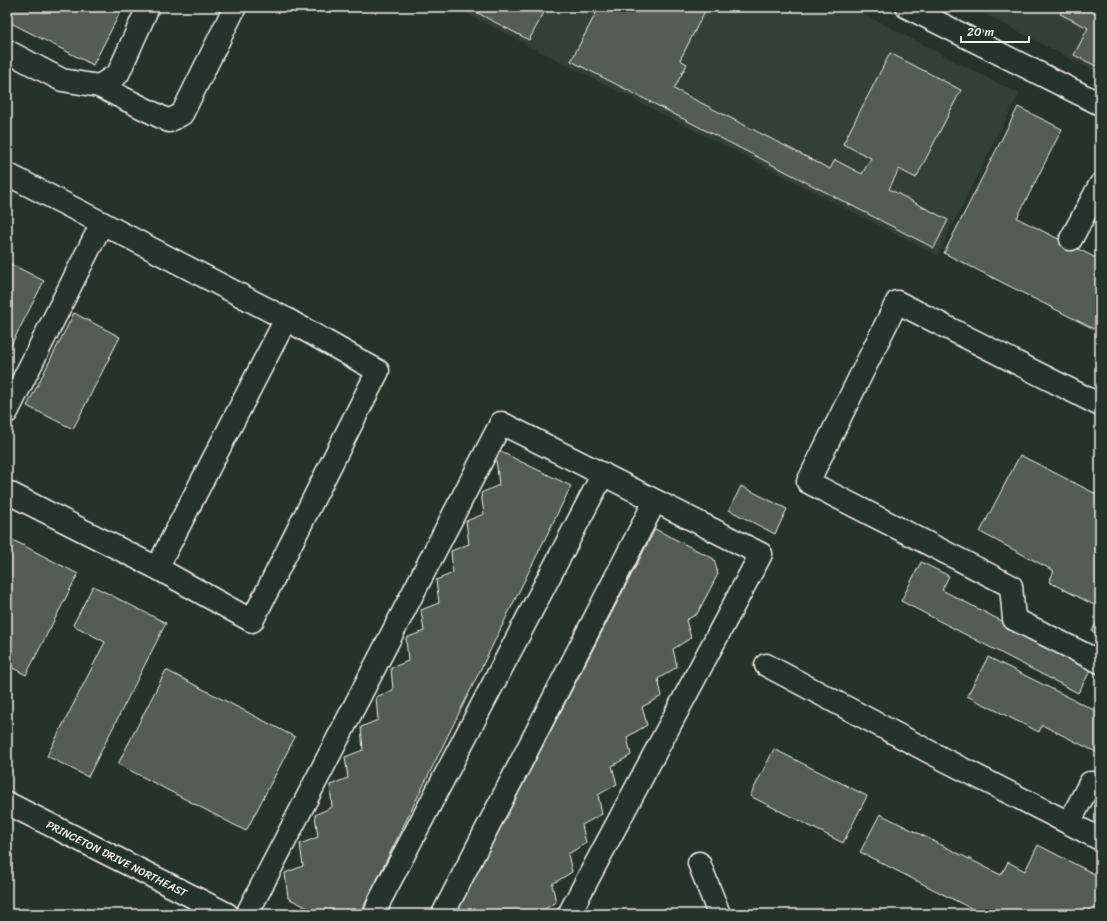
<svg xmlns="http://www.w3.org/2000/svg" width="1107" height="921" viewBox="0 0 1107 921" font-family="Sriracha,sans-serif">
	<rect width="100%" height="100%" fill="#26332d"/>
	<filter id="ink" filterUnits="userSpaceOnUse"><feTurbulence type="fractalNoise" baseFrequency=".025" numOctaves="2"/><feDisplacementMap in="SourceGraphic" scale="8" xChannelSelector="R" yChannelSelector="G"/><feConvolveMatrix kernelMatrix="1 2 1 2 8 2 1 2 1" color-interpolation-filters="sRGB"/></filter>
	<g filter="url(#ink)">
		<path fill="#333f39" d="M 454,7 L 850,7 L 1019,94 L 937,255 Z
			M 971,7 L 1100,7 L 1100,74 L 1044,45 Z"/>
		<path fill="#525c55" stroke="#f4f1e8" d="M 7,7 L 123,7 L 93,65 L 7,21 Z
			M 466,7 L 547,7 L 529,40 Z
			M 599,7 L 707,7 L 680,60 L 687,64 L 674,89 L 830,169 L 835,160 L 862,174 L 871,158 L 843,144 L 890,53 L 961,90 L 916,178 L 899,169 L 889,189 L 948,220 L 934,248 L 571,61 Z
			M 1064,7 L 1100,7 L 1100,68 L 1074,55 L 1088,28 L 1060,14 Z
			M 1018,107 L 1062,129 L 1017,218 L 1100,260 L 1100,332 L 944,253 Z
			M 7,262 L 44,281 L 7,353 Z
			M 74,313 L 120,337 L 73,429 L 27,406 Z
			M 495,449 L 571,486 L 360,914 L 320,914 L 288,898 L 285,873 L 303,866 L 300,844 L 318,837 L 315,815 L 332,807 L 330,785 L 348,778 L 345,757 L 363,750 L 361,727 L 378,720 L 376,697 L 393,690 L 391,668 L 408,661 L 406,638 L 424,631 L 421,610 L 439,603 L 436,580 L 453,573 L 451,551 L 469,544 L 466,521 L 484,514 L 481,493 L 499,485 Z
			M 1020,455 L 1100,496 L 1100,608 L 1049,582 L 1054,571 L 980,532 Z
			M 741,486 L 787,509 L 775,534 L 729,510 Z
			M 655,529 L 714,559 L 718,574 L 697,614 L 686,620 L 691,638 L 673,649 L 677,667 L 658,679 L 662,696 L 642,707 L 647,725 L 627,737 L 631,755 L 612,766 L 617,784 L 598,795 L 602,814 L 582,825 L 586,843 L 568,854 L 572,872 L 552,884 L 556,902 L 537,914 L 456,914 Z
			M 7,537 L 78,574 L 26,675 L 7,665 Z
			M 921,562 L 949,576 L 942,590 L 1092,668 L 1078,693 L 901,601 Z
			M 93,586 L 166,623 L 88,777 L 47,756 L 105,642 L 73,625 Z
			M 1100,615 L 1100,636 L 1092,631 Z
			M 988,657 L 1100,713 L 1100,754 L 1042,725 L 1039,732 L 967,696 Z
			M 166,670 L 295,737 L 246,831 L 118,764 Z
			M 774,749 L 867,796 L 843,843 L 750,796 Z
			M 880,814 L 1001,875 L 1008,862 L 1025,871 L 1038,845 L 1100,877 L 1100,914 L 982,914 L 860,852 Z"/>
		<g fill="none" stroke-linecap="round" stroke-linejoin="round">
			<defs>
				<g id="minor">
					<path d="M 907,7 L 1100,104"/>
					<path d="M 7,51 L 62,80 L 99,86 L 118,74 L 148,7"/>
					<path d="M 99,86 L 169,121 L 182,114 L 235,7"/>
					<path d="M 7,174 L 102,223 L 7,412"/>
					<path d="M 1071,239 L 1100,185"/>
					<path d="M 1100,405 L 897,302 L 808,482 L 1011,586 L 1014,619 L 1100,662"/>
					<path d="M 7,492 L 157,568 L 286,319 L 102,223"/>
					<path d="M 157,568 L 252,621 L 378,371 L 286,319"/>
					<path d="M 766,665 L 943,759 L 1100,839"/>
					<path id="s1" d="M 7,803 L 227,914"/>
					<path d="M 1069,823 L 1090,783 L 1100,783"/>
					<path d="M 699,863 L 719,914"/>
					<path d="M 247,914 L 501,423 L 761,554 L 569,914"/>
					<path d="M 375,914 L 380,900 L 603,474"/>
					<path d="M 443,914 L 655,501"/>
				</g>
			</defs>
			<use href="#minor" stroke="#f4f1e8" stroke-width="25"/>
			<use href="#minor" stroke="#26332d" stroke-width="22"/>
		</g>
	</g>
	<g text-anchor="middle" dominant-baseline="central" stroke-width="3" stroke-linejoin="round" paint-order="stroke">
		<g font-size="11" fill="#f4f1e8" stroke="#26332d">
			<text stroke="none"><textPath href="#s1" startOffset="123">PRINCETON DRIVE NORTHEAST</textPath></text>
		</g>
	</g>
	<rect width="1107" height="921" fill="none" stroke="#26332d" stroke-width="24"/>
	<rect x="12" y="12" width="1083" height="897" fill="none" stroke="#f4f1e8" stroke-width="1.5" filter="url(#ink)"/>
	<path d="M961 36v6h68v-6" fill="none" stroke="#f4f1e8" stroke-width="2"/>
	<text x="967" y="36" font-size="12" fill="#f4f1e8" stroke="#26332d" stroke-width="3" paint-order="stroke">20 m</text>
</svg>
